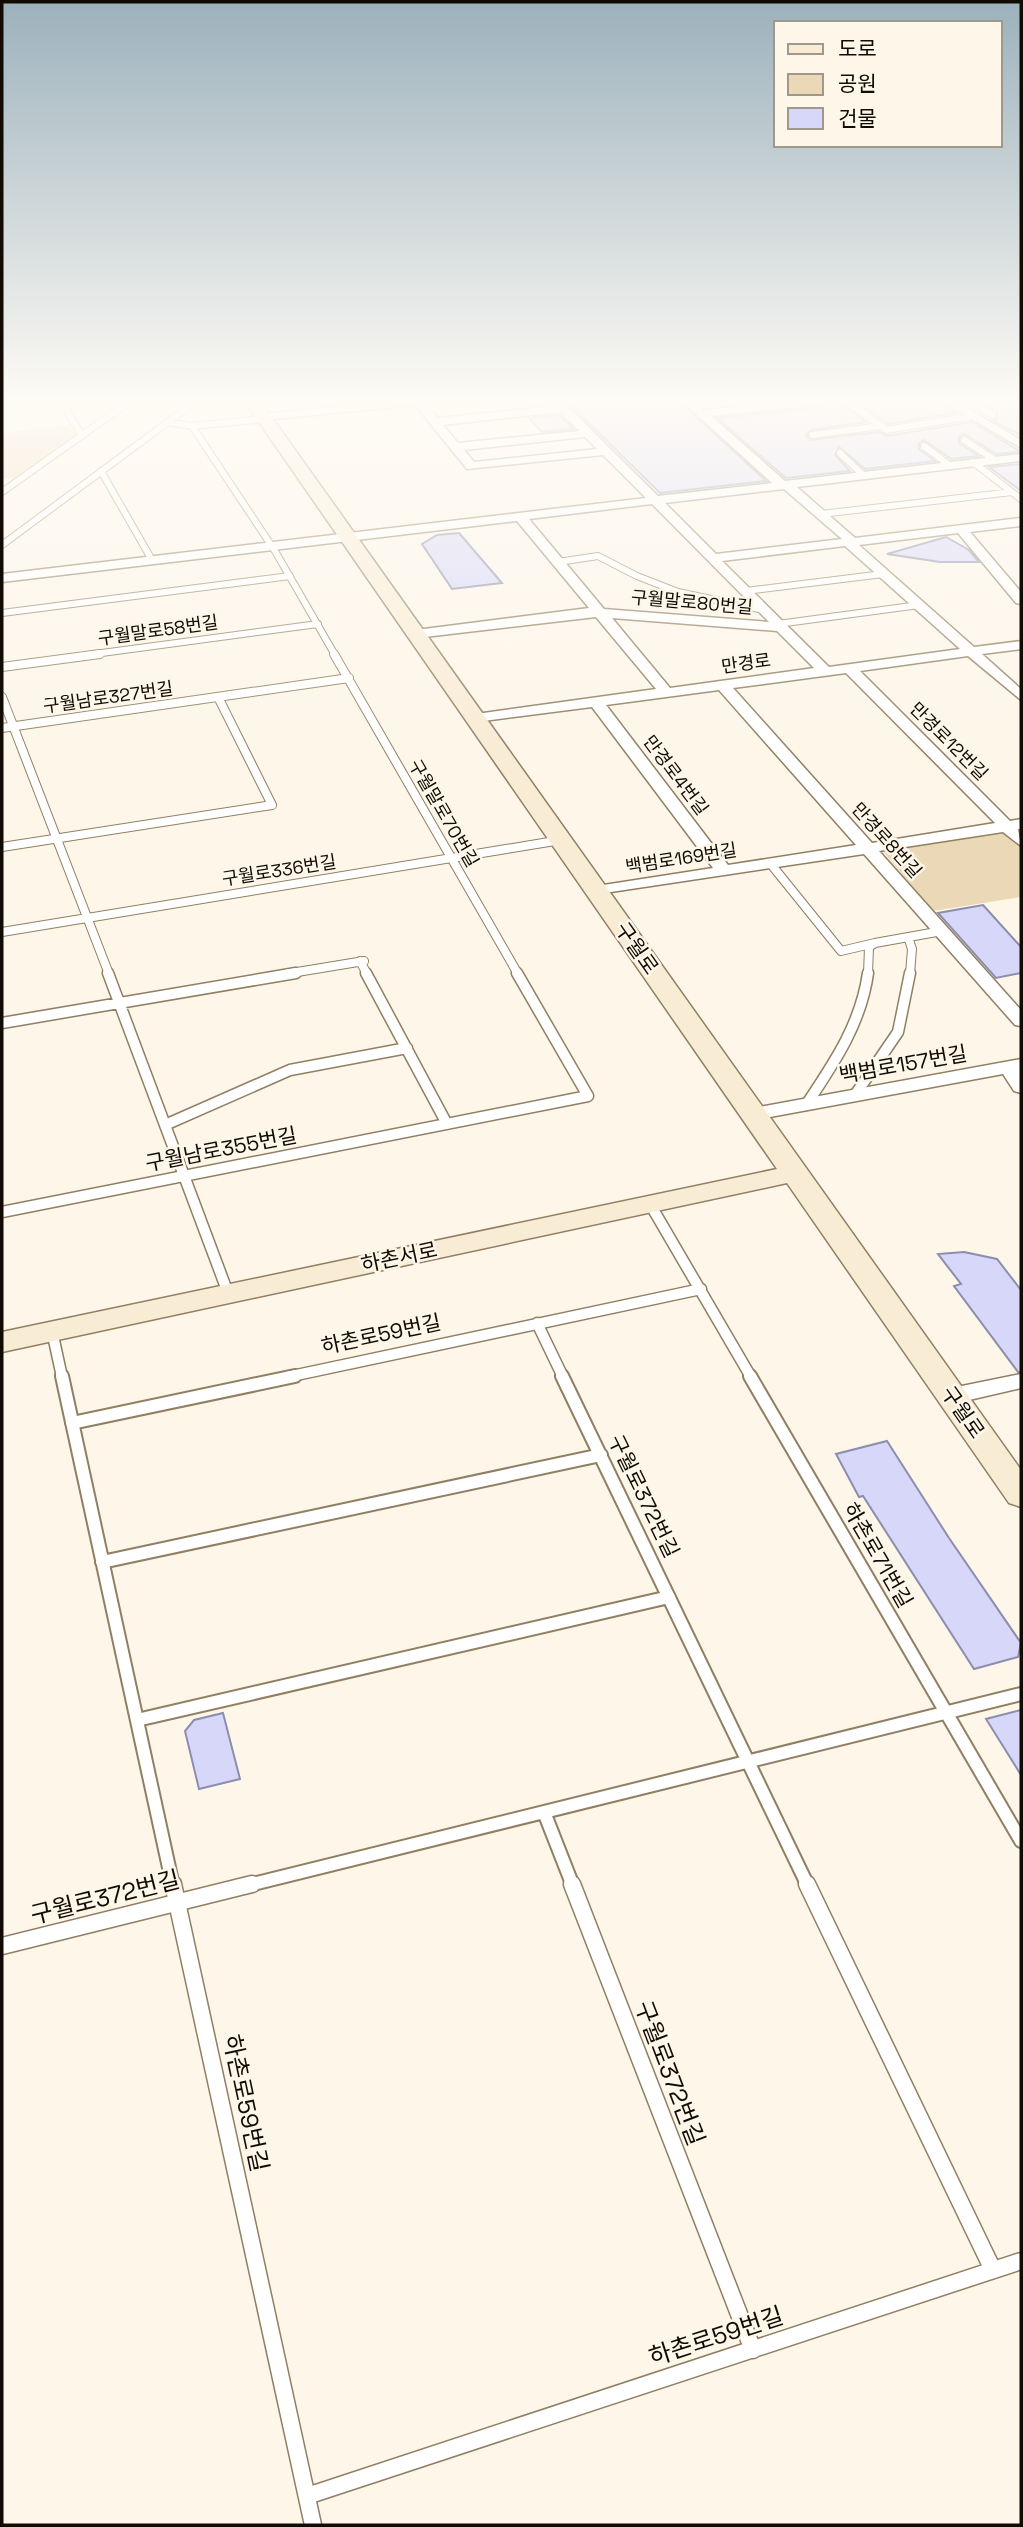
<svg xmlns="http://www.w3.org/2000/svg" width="1023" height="2527" viewBox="0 0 1023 2527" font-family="'Space Grotesk','Noto Sans KR',sans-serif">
	<rect width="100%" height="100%" fill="#fdf6e9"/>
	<path fill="#ebd8b7" d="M 68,425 L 75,435 L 15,477 L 2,479 L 2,433 Z
		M 1006,833 L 1021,849 L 1021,897 L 933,911 L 882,850 Z"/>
	<path fill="#d6d7f9" stroke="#8d8ead" stroke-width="2" d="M 567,402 L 680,402 L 766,481 L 660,493 Z
		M 823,402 L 841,402 L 866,422 L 811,430 L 806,435 L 810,440 L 879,432 L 887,436 L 972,422 L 1021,452 L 996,454 L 964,434 L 959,438 L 959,443 L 979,456 L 951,459 L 924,440 L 919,443 L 919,449 L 935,461 L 865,469 L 839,447 L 835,455 L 850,471 L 786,478 L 717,418 L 816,408 Z
		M 857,402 L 941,402 L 956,413 L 888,424 Z
		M 981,402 L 1021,402 L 1021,435 L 993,421 L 998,417 L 997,412 Z
		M 559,415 L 573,429 L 542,432 L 529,418 Z
		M 1021,464 L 1021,491 L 989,467 Z
		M 459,533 L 502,583 L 452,589 L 422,544 L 437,535 Z
		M 946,537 L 969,550 L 979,562 L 940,562 L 887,554 Z
		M 983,905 L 1021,947 L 1021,973 L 996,978 L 938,913 Z
		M 964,1252 L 997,1259 L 1021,1290 L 1021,1372 L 1018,1372 L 954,1286 L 961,1284 L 938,1254 Z
		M 887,1441 L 949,1538 L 1021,1643 L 1018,1657 L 974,1669 L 863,1496 L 859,1497 L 836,1454 Z
		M 1021,1710 L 1021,1775 L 986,1719 Z
		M 223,1713 L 240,1779 L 199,1789 L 185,1731 L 194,1720 Z"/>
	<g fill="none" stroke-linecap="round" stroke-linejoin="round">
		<defs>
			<path id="lane-far4" d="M 62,402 L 82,436
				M 847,402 L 881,426
				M 970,402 L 993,415
				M 167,422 L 192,426 L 275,551 L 335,655
				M 192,426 L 265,419
				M 812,435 L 881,426 L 886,430 L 973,416
				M 964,440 L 995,460
				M 924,446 L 949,465
				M 840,453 L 863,475
				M 973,462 L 1021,499
				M 101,471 L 152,560
				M 2,492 L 129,402
				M 821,514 L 1012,492
				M 2,545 L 195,402
				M 558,562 L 598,556 L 637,576 L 678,592 L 764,610
				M 745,591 L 883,574
				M 2,613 L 290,576
				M 778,624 L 919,605
				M 87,655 L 318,624"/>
			<path id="lane-far3" d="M 334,654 L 518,974
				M 2,667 L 100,654
				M 2,697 L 109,974
				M 2,728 L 349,678
				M 2,847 L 272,805 L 218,697
				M 770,863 L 841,951 L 875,943
				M 2,932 L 561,840
				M 908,937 L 912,949 L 910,974
				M 360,961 L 367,974
				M 285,974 L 364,961
				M 868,974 L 869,947 L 875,943 L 942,931"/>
			<path id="lane-far2" d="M 108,973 L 228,1293
				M 366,973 L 447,1124
				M 2,1023 L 296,973
				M 855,1095 L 898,1032 L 910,973
				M 806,1105 C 834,1063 861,1024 868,973
				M 165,1125 L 290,1070 L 407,1048
				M 650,1204 L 751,1377
				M 2,1212 L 588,1096 L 517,973
				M 537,1323 L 563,1377
				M 52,1331 L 62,1377
				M 287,1377 L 701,1289"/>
			<path id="lane-far1" d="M 62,1376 L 173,1886
				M 562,1376 L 808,1886
				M 750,1376 L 1021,1841
				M 72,1423 L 295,1376
				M 102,1562 L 601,1455
				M 137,1720 L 669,1597
				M 544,1812 L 573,1886
				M 245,1886 L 1021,1694"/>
			<path id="lane" d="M 173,1884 L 313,2525
				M 572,1884 L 753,2350
				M 807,1884 L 993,2270
				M 2,1946 L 252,1884
				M 307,2496 L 1021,2261"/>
			<path id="street" d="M 382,402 L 424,402 L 438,418 L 554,406 L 552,402 L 563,402 L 658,496 L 772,483 L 683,402 L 694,402 L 704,410 L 786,402 L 821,402 L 816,405 L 711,416 L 785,481 L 1021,454 L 1021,461 L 797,487 L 855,538 L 1021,518 L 1021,526 L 970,532 L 1021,592 L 1021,604 L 1016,603 L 958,533 L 859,545 L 974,647 L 1021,641 L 1021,649 L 982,654 L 1021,689 L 1021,700 L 968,656 L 860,671 L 1010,821 L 1021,819 L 1021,829 L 1018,829 L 1021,846 L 1003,832 L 879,851 L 1021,1010 L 1021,1026 L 1015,1025 L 864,854 L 591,895 L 589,891 L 597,886 L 713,868 L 592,707 L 476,722 L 469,718 L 476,714 L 656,689 L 596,617 L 416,638 L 409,634 L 416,630 L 589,608 L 517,521 L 2,582 L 2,574 L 646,498 L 603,455 L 467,469 L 415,405 L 264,420 L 258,417 L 264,414 ZM 560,412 L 579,431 L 458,443 L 443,425 ZM 585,437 L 597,449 L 474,462 L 464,450 ZM 784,489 L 842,539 L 716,554 L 665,503 ZM 652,504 L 769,622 L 604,609 L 529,519 ZM 845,546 L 960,649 L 829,667 L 722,561 ZM 612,618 L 777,631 L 814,668 L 670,688 ZM 846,673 L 995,823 L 872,843 L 733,688 ZM 719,690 L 856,845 L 728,865 L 606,705 Z
				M 943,402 L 957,402 L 1021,440 L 1021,448 Z
				M 1021,1059 L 1021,1093 L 1014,1091 L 1003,1074 L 754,1120 L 744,1114 L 754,1108 Z
				M 1021,1374 L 1021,1388 L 952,1404 L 944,1401 L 941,1396 L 944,1391 L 952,1388 Z"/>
			<path id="secondary" d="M 245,402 L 261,402 L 1021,1470 L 1021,1507 L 1009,1503 L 787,1183 L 2,1352 L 2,1332 L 777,1169 Z"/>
		</defs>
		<use href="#lane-far4" stroke="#907f62" stroke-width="8"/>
		<use href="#lane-far3" stroke="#907f62" stroke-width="10"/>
		<use href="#lane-far2" stroke="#907f62" stroke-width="13"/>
		<use href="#lane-far1" stroke="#907f62" stroke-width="16"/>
		<use href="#lane" stroke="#907f62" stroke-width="19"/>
		<use href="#street" stroke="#907f62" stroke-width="3"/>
		<use href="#secondary" stroke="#907f62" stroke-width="3"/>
		<use href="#lane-far4" stroke="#fff" stroke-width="6"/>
		<use href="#lane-far3" stroke="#fff" stroke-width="8"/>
		<use href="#lane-far2" stroke="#fff" stroke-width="10"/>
		<use href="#lane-far1" stroke="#fff" stroke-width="12"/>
		<use href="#lane" stroke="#fff" stroke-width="16"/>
		<use href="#street" fill="#fff" fill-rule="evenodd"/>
		<use href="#secondary" fill="#f9ecd5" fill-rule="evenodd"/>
	</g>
	<linearGradient id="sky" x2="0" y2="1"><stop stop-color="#9cb1bc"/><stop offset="0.53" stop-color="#fefbf5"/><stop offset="1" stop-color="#fefbf5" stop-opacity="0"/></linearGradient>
	<rect width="1023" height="756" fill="url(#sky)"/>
	<g text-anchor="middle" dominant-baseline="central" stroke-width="5" stroke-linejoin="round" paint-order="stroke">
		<g font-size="18" fill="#110b03" stroke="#fdf6e9">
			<text transform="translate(692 602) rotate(5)">구월말로80번길</text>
			<text transform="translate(158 630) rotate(-8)">구월말로58번길</text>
			<text transform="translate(746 663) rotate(-8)">만경로</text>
			<text transform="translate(108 697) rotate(-8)">구월남로327번길</text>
			<text transform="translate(949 741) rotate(45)">만경로12번길</text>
			<text transform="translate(676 775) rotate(53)">만경로4번길</text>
			<text transform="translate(444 813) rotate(60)">구월말로70번길</text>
			<text transform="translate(887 840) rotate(48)">만경로8번길</text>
			<text transform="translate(681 858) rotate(-9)">백범로169번길</text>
			<text transform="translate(279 870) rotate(-9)">구월로336번길</text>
		</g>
		<g font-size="21" fill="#110b03" stroke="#fdf6e9">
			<text transform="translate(637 948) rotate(55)">구월로</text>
			<text transform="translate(903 1064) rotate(-10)">백범로157번길</text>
			<text transform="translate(221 1149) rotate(-11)">구월남로355번길</text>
			<text transform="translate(399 1257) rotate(-12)">하촌서로</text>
			<text transform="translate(381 1334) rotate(-12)">하촌로59번길</text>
			<text transform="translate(963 1412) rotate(55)">구월로</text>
			<text transform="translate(644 1496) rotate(64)">구월로372번길</text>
			<text transform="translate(878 1555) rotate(60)">하촌로71번길</text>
		</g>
		<g font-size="24" fill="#110b03" stroke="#fdf6e9">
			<text transform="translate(105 1897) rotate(-14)">구월로372번길</text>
			<text transform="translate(670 2073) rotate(69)">구월로372번길</text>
			<text transform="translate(246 2103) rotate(78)">하촌로59번길</text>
			<text transform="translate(716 2336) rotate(-18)">하촌로59번길</text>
		</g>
	</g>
	<rect width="1023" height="2527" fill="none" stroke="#110b03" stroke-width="7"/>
	<rect x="774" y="21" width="228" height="126" fill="#fdf6e9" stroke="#9f988d" stroke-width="2"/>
	<rect x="788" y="44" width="35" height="10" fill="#f9ecd5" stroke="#9f988d" stroke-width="2"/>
	<text x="838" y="56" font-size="21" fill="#110b03">도로</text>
	<rect x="788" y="74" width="35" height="21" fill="#ebd8b7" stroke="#9f988d" stroke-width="2"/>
	<text x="838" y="91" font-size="21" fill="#110b03">공원</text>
	<rect x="788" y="108" width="35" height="21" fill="#d6d7f9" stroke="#9f988d" stroke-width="2"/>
	<text x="838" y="126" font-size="21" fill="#110b03">건물</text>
</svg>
